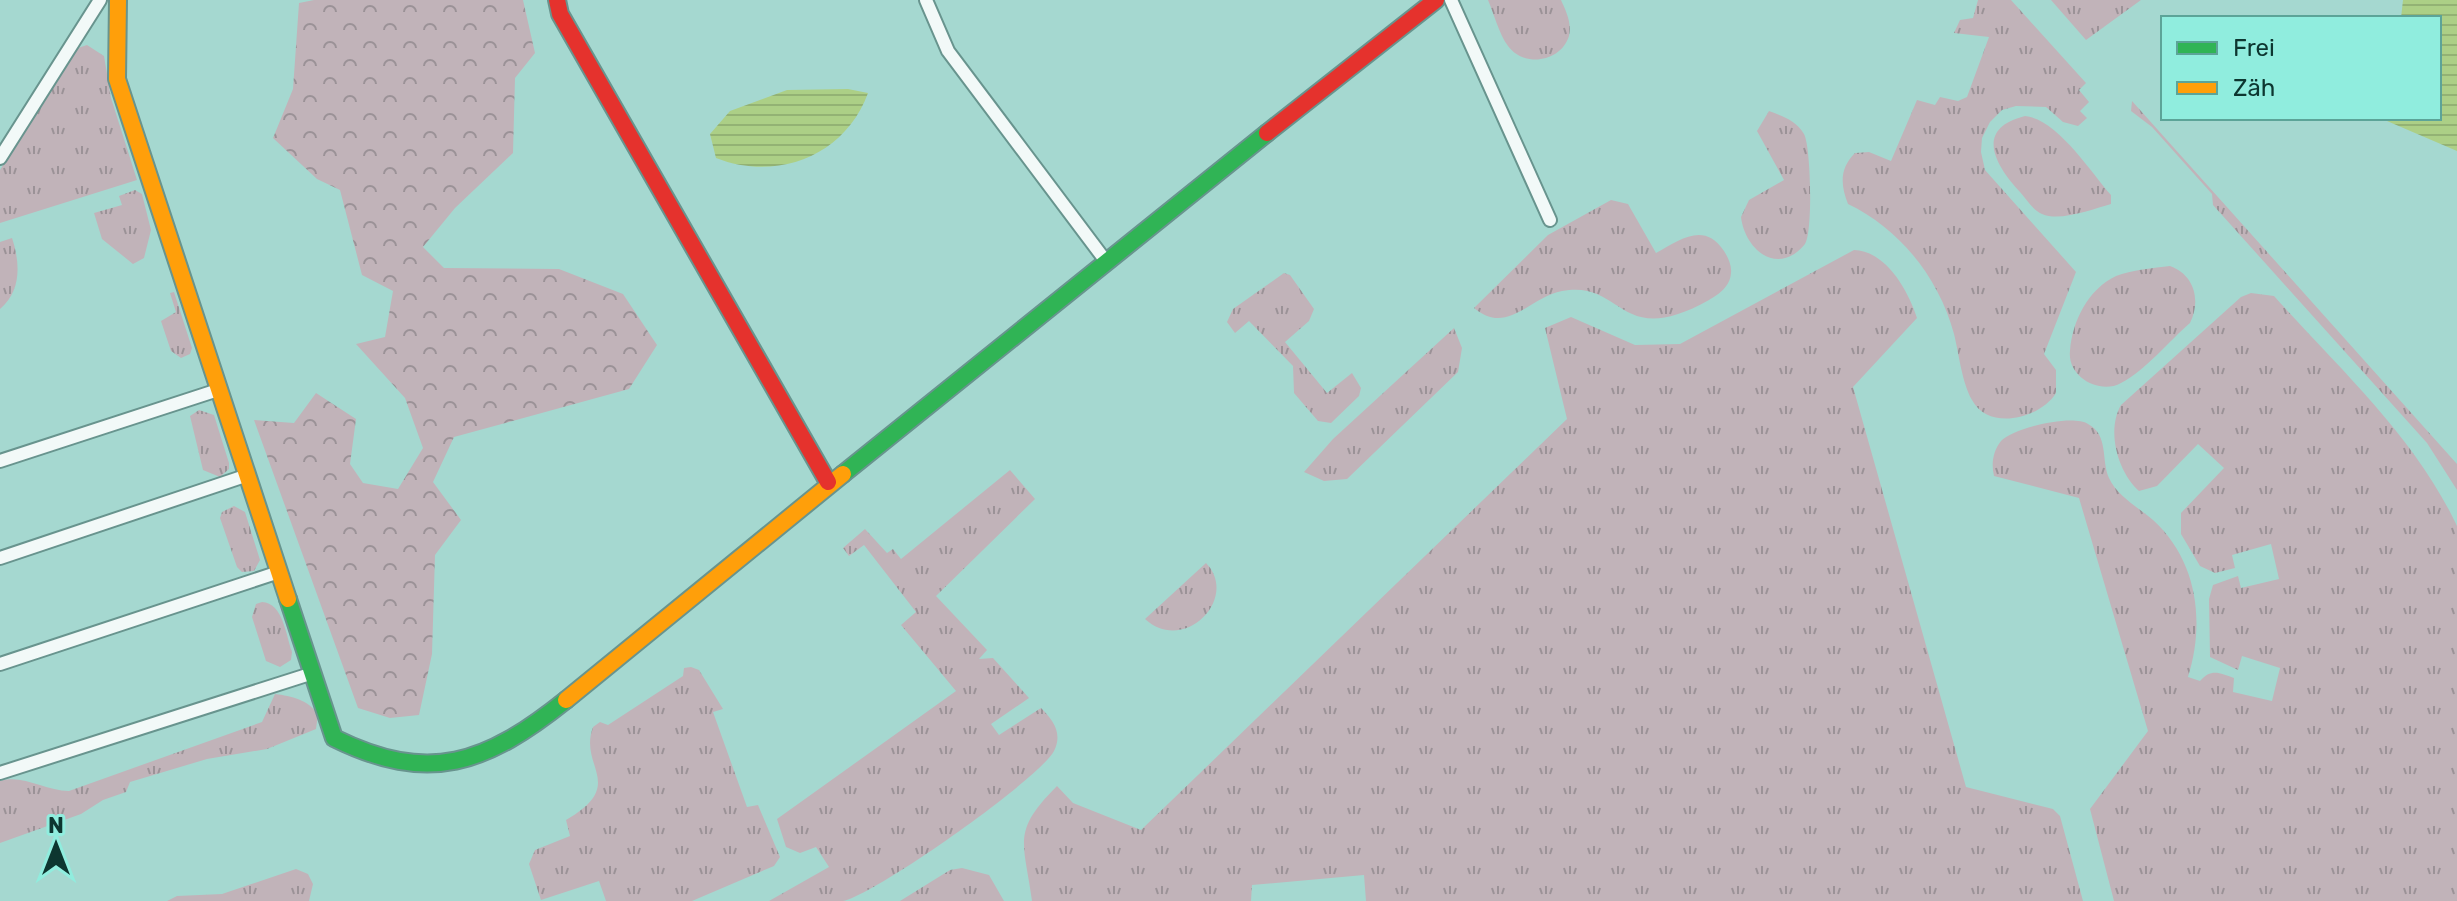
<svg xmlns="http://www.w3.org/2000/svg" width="2457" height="901" viewBox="0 0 2457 901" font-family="Rubik,sans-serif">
	<defs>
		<pattern id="grass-tufts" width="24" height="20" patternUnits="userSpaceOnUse" patternTransform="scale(2)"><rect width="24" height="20" fill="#c1b3b9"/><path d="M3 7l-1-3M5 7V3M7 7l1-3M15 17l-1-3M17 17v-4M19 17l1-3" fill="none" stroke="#9b9297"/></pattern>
		<pattern id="forest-crowns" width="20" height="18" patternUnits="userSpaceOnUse" patternTransform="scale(2)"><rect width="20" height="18" fill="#c1b3b9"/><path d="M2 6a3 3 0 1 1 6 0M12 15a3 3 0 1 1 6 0" fill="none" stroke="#9b9297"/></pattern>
		<pattern id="water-rules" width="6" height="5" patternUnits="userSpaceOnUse" patternTransform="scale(2)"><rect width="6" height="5" fill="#accf86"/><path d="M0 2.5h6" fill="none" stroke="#93b274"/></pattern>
	</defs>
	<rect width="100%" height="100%" fill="#a5d8d0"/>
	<path fill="url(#grass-tufts)" d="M 1488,0 L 1561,0 C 1566,11 1572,23 1569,36 C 1561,62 1524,68 1508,46 C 1499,34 1494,14 1488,0 Z
		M 1978,0 L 2011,0 L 2086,83 L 2079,90 L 2089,102 L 2080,111 L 2087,118 L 2078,126 L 2063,122 L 2046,107 L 2016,106 L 2002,110 L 1990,122 L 1982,138 L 1981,152 L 1985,170 L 2076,272 L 2044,354 L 2056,370 L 2056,393 C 2041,418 1989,432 1972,400 C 1962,383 1959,354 1954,334 C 1939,278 1900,229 1848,204 C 1840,184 1840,168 1855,153 L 1869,152 L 1891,161 L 1917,100 L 1935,105 L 1940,97 L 1958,101 L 1967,97 L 1989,37 L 1954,33 L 1960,20 L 1973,18 Z
		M 2051,0 L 2141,0 L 2086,40 Z
		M 87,45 L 104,56 L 111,98 L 137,180 L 0,223 L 0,170 L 75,49 Z
		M 2132,101 L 2457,464 L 2457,490 L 2427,443 L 2213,205 L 2212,194 L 2152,127 L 2131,111 Z
		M 1769,111 C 1782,116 1796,120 1804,134 C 1811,146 1813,233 1805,244 C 1778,277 1745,250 1741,217 L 1749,200 L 1784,180 L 1757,131 Z
		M 2025,116 C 2057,119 2090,171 2111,195 L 2111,204 C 2093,209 2060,222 2042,214 C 2034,211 2026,199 2020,192 C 1996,166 1973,129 2025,116 Z
		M 135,190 L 142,194 L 151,230 L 144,258 L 133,264 L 102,239 L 94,213 L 122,205 L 119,196 Z
		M 1611,200 L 1628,204 L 1656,253 C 1680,240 1704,221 1724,251 C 1728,257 1732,266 1731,273 C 1730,287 1719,294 1709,300 C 1618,351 1624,279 1562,291 C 1530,297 1507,336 1474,308 L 1548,235 Z
		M 12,238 C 20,262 22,291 0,309 L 0,242 Z
		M 1854,250 C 1886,251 1908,290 1917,318 L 1853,387 L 1966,787 L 2053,809 L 2060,816 L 2083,901 L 1366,901 L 1364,875 L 1252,885 L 1251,901 L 1032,901 C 1024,841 1011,832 1057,786 L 1073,803 L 1141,830 L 1567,419 L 1545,328 L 1571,317 L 1635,345 L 1680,344 Z
		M 2170,266 C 2195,275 2201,301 2190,323 C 2169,341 2146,370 2121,383 C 2100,395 2067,377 2070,351 C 2072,322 2088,289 2116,276 C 2131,270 2154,268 2170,266 Z
		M 1284,273 L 1290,275 L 1314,309 L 1309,321 L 1285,342 L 1327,393 L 1352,373 L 1361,388 L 1359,396 L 1331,423 L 1318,421 L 1294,393 L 1293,366 L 1249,321 L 1235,333 L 1227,322 L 1233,309 Z
		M 174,292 L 192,348 L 190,354 L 181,358 L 171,351 L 161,321 L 176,312 L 170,293 Z
		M 2251,293 L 2274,296 C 2339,368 2416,438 2457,526 L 2457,901 L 2114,901 L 2090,809 L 2148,731 L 2079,498 L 1994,476 C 1991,464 1993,451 2001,441 C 2013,428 2072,414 2088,424 C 2109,435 2101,460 2109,478 C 2117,496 2139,508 2153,520 C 2198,561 2205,623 2188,677 L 2200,681 C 2211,668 2220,673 2234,678 L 2233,692 L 2272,701 L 2280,668 L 2242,656 L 2238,670 L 2210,657 L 2209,599 L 2213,585 L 2238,576 L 2241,588 L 2279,579 L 2271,544 L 2232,555 L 2235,568 L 2215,573 L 2200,566 L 2181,534 L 2181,513 L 2224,468 L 2198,444 L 2157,486 L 2139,491 C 2118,472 2106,431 2121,405 L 2241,297 Z
		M 1454,328 L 1462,348 L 1458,372 L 1347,479 L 1324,481 L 1304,472 L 1333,439 Z
		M 199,410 L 214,415 L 229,463 L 229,469 L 220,477 L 203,470 L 190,416 Z
		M 1010,470 L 1035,499 L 936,596 L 987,650 L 979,659 L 993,658 L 1029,698 L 991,724 L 999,735 L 1041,708 C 1053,720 1063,733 1054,751 C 1039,779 876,894 843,901 C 821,901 792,901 769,901 L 829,867 L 816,847 L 800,853 L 786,847 L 777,819 L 956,691 L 901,625 L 916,612 L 864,545 L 849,556 L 843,548 L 865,529 L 887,553 L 893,549 L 901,559 Z
		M 234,506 L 245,512 L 260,560 L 254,571 L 242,572 L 237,567 L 220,518 L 222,512 Z
		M 1206,563 C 1240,598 1184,655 1145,619 Z
		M 262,602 C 283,603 286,635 292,652 L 291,660 L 280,667 L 266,661 L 252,617 L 256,604 Z
		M 691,667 L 699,670 L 723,709 L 713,712 L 747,807 L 758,805 L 780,857 L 774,866 L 692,901 L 606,901 L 599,881 L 541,900 L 529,864 L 535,850 L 570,836 L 566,820 C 628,784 578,767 593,727 L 600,722 L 608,725 L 683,676 L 684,668 Z
		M 275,694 C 292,696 308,700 318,714 L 316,729 L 267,749 L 207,759 L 130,782 L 126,792 L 103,800 L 81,814 L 0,843 L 0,781 C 23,774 45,791 69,791 L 262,722 Z
		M 962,868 L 989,875 L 1004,901 L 900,901 L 950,870 Z
		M 296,869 L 308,874 L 313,884 L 309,901 L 167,901 L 177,896 L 222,894 Z"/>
	<path fill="url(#forest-crowns)" d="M 314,0 L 523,0 L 535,53 L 515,78 L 513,153 L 455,208 L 423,247 L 444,268 L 559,269 L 623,294 L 657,345 L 629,389 L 454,437 L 433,482 L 461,520 L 435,555 L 432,654 L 419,715 L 390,718 L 358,708 L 254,420 L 294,423 L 316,393 L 356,419 L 350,464 L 363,483 L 398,489 L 423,448 L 405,398 L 356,344 L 385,337 L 393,291 L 362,275 L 340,190 L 317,179 L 273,138 L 293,89 L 299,3 Z"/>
	<path fill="url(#water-rules)" d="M 2403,0 L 2457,0 L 2457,151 L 2387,121 L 2388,118 L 2439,118 L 2439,18 L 2401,18 Z
		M 848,89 L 868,93 C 845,156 777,182 716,158 L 710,134 L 730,111 L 787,90 Z"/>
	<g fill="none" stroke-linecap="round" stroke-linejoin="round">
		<defs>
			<path id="street" d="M 926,0 L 948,51 L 1105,260
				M 1451,0 L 1550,220
				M 0,158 L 100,0
				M 0,461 L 218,390
				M 0,558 L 245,476
				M 0,664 L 279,572
				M 0,773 L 310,674"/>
			<path id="fast" d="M 843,474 L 1267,133
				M 288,599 L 334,738 C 429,785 486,764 566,700"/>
			<path id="slow" d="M 118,0 L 117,79 L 288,599
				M 566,700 L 843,474"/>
			<path id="jam" d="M 557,0 L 560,14 L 828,482
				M 1267,133 L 1436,0"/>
		</defs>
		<use href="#street" stroke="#68948e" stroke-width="16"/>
		<use href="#fast" stroke="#68948e" stroke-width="20"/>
		<use href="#slow" stroke="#68948e" stroke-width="20"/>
		<use href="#jam" stroke="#68948e" stroke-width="20"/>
		<use href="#street" stroke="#f2f9f8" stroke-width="12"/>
		<use href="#fast" stroke="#30b455" stroke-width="16"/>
		<use href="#slow" stroke="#ff9f0a" stroke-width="16"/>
		<use href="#jam" stroke="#e5322d" stroke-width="16"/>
	</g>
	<rect x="2161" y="16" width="280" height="104" fill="#90edde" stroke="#5ca498" stroke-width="2"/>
	<rect x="2177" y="42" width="40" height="12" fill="#30b455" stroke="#5ca498" stroke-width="2"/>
	<text x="2233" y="56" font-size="24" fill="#0d3630">Frei</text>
	<rect x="2177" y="82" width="40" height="12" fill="#ff9f0a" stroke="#5ca498" stroke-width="2"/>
	<text x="2233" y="96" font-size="24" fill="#0d3630">Zäh</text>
	<g transform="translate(56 845)" stroke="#90edde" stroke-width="6" paint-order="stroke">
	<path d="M0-6L14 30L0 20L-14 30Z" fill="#0d3630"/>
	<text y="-12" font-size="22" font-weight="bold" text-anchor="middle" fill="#0d3630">N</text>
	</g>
</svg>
